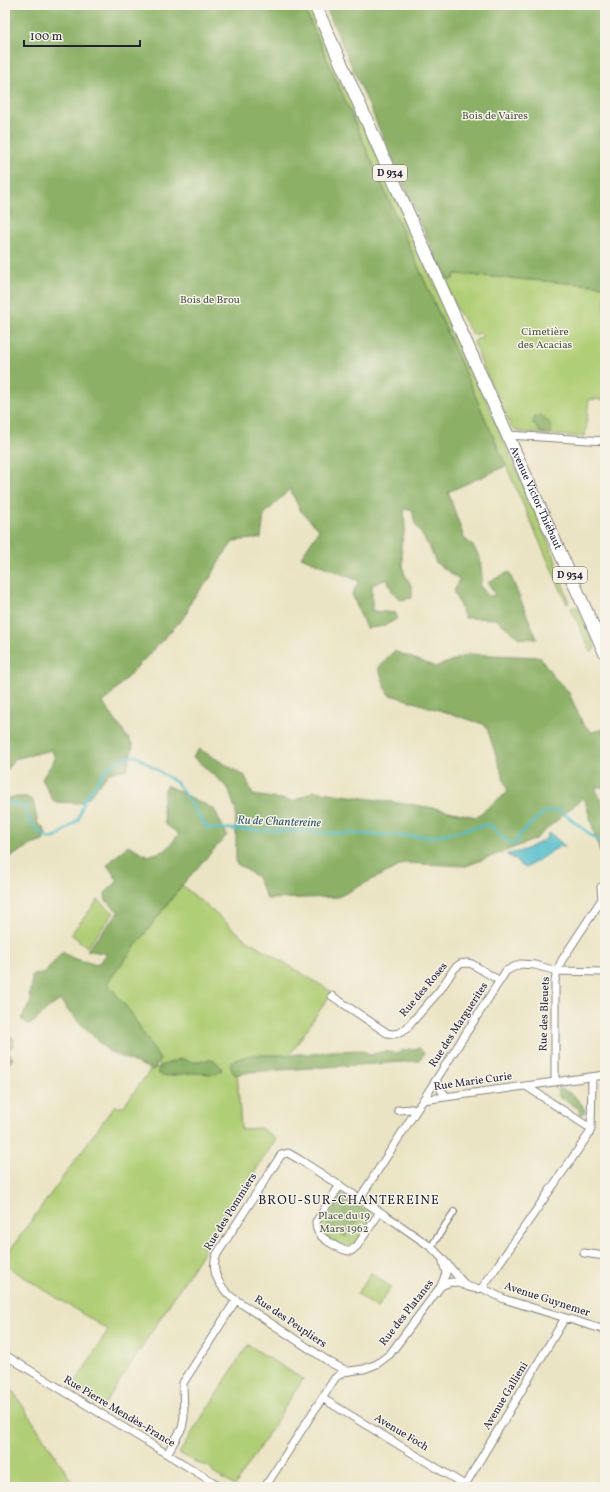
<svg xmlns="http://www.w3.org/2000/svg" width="610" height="1492" viewBox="0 0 610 1492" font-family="Vollkorn,serif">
	<rect width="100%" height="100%" fill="#f7f3e8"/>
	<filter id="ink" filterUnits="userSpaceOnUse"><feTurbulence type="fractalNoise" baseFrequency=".025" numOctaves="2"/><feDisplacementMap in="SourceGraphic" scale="8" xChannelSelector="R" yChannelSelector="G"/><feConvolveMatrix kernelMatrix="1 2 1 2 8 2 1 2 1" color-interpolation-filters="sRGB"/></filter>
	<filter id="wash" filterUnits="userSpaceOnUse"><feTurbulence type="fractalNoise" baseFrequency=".012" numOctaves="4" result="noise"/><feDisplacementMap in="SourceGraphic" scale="16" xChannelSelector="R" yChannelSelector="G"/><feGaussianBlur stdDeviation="0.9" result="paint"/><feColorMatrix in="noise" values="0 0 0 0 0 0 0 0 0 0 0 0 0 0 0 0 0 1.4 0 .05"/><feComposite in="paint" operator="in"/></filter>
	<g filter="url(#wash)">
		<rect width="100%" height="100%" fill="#ebe4c4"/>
		<path fill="#b0ce75" stroke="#697858" d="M 303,5 L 310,5 L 456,332 L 553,553 L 569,603 L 567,604 Z
			M 432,249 L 446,277 L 453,279 L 455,274 L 457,274 L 605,286 L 605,400 L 589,399 L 585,435 L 583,437 L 520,432 L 512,428 L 483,367 L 474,342 L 476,340 L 483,336 L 481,333 L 473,335 L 458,311 L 439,271 Z
			M 575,607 L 577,607 L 595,647 L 594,650 L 591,652 L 571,608 Z
			M 182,885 L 244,938 L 332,992 L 281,1068 L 237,1070 L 241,1129 L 260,1128 L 276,1139 L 103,1407 L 72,1388 L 108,1330 L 5,1265 L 5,1257 L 115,1105 L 119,1108 L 121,1106 L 123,1107 L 151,1069 L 160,1067 L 159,1061 L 160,1060 L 131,1013 L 107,983 Z
			M 98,900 L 114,913 L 87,947 L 71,934 Z
			M 341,1195 C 348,1195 353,1198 358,1202 C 363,1205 368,1207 370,1212 C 374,1220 358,1245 349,1247 C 347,1248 345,1248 343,1247 L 325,1236 L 320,1230 L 319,1224 L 335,1198 Z
			M 371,1273 L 391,1287 L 377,1308 L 357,1294 Z
			M 248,1345 L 303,1379 L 235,1486 L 213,1473 C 211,1463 203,1466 197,1463 C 191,1460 185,1456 179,1453 Z
			M 5,1379 L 76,1487 L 5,1487 Z"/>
		<path fill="#8cb166" stroke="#576a50" d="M 5,5 L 303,5 L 506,466 L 448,492 L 464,538 L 473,546 L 480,558 L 482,577 L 480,586 L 489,596 L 495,595 L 488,582 L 509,572 L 537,639 L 519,638 L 496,619 L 465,618 L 454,592 L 459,579 L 436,563 L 429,546 L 415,524 L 412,509 L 404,509 L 405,529 L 401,546 L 404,573 L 412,587 L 412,598 L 400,600 L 392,591 L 387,579 L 372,585 L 372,611 L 396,613 L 397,618 C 388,626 378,628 366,628 L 352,594 L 359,581 L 301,557 L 319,530 L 300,510 L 290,489 L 264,515 L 261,538 L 234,541 L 221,558 L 211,577 L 191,601 L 186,615 L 103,703 L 133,745 L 127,769 L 109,773 L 89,797 L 80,803 L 54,802 L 42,779 L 55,759 L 52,750 L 14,759 L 7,770 L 5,769 Z
			M 325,5 L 605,5 L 605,286 L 457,274 L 455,274 L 453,279 L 450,280 L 446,277 L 432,249 Z
			M 541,415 C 547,419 554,428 551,434 L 541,433 L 533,423 L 535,416 Z
			M 394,651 L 436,667 L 469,654 L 540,657 L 554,677 L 568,691 L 583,724 L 592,732 L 605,729 L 605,787 L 595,787 L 605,809 L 605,870 L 584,797 L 534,840 L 466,866 L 405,863 L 338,897 L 267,899 L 257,877 L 236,863 L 236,811 L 228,788 L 193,757 L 199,749 L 245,776 L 253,795 L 294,801 L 314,791 L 435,808 L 476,817 L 508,792 L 486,725 L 388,694 L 378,667 Z
			M 166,785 L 214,809 L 227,835 L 182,885 L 107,983 L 131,1013 L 160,1060 L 153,1070 L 108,1051 L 69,1012 L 60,1000 L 49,1008 L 30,1025 L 21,1019 L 31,1002 L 29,993 L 32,985 L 32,975 L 45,973 L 62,952 L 73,958 L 97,965 L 107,954 L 87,950 L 119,912 L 106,901 L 105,893 L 118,881 L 107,865 L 128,845 L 148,856 L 166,850 L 179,834 L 165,824 L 162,805 Z
			M 13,797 L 27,797 L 33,801 L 38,824 L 44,828 L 46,835 L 43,841 L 31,845 L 12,856 L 5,856 L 5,799 Z
			M 5,1030 L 14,1039 L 13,1045 L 8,1051 L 13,1059 L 5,1068 Z
			M 420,1048 L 424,1054 L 418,1061 L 250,1072 L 235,1075 L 233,1073 L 230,1064 L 232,1061 L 251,1055 L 292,1055 L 298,1054 L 312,1054 L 332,1051 L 360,1050 L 366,1052 L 368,1055 C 374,1055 378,1052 383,1052 C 388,1051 392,1053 397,1054 L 403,1050 Z
			M 180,1059 C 185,1059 189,1061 193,1062 C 205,1062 213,1054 222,1069 L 221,1071 L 216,1074 L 192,1073 L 167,1076 L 163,1076 L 158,1073 L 158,1070 L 161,1066 Z
			M 560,1089 C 569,1090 584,1103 585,1112 L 581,1115 L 579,1109 L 558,1096 L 557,1090 Z
			M 345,1198 L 364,1211 L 367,1217 L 366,1219 L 361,1218 L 357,1222 L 346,1237 L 329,1227 L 327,1223 L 338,1202 Z"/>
		<path fill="#51bdcb" stroke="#3a7083" d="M 550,833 L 566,847 L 561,846 L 557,848 L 526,868 C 518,865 518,859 508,856 L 507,854 C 522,853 533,846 546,839 L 548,834 Z"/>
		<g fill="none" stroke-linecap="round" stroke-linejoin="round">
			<path stroke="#51bdcb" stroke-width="2.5" d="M 5,805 L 15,803 L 26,808 L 28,819 L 41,834 L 48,838 L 55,838 L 78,820 L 84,800 L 107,768 L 123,758 L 136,756 L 177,783 L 207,828 L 431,837 L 490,824 L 499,835 L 512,844 L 517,842 L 519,835 L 544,812 L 559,810 L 605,846"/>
		</g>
	</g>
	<g filter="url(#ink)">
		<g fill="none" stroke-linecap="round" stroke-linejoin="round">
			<defs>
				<path id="pedestrian" d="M 431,1247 L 454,1212"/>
				<path id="minor" d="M 508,435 L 605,441
					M 332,996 L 387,1033 C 394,1035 400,1034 406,1029 L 440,990 L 454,969 L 460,964 L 467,963 L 472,964 L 500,981
					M 436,1080 L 441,1090 L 446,1096
					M 555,1082 L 555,981 L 557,971 L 562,960 L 602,899 L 601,887
					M 526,1086 L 587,1126
					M 423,1100 L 605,1075
					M 398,1110 L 412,1109 L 415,1112
					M 340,1185 L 316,1222 C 316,1225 316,1228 318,1232 C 322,1239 343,1252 351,1251 L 357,1246 L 380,1212
					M 360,1198 L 506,971 L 520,964 L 535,965 L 557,971 L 605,972
					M 584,1253 L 605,1256
					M 441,1286 C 445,1284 449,1282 453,1282 C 463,1283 472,1291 482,1288 L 589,1134 L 591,1129 L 592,1077
					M 482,1288 L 504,1299 L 605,1330
					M 5,1355 L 221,1487
					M 347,1371 L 331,1363 L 230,1296 C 218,1284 210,1270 217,1254 L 281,1155 L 288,1153 L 300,1160 L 388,1217 L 431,1247 L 441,1257 L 466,1286
					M 322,1398 L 468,1487
					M 167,1454 L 182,1428 L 184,1417 L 183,1383 L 236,1300
					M 465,1485 L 565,1318
					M 265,1487 L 335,1378 L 343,1372 L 364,1369 L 377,1364 L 390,1354 L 441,1286 L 446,1273 L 443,1262"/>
				<g id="primary">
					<path id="s1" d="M 315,5 L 605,653"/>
				</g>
			</defs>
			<use href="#pedestrian" stroke="#868380" stroke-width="8"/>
			<use href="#minor" stroke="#868380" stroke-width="9"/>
			<use href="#primary" stroke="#868380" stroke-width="14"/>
			<use href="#pedestrian" stroke="#fff" stroke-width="5.5"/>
			<use href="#minor" stroke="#fff" stroke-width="7"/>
			<use href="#primary" stroke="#fff" stroke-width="12"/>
		</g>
	</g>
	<g text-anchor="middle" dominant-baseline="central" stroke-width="3" stroke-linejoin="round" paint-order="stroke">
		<g fill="#f7f3e8" stroke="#62616f" stroke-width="1">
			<rect x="373" y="165" width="34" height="16" rx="3"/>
			<rect x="553" y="567" width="34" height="16" rx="3"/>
		</g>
		<g font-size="10" font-weight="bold" fill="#22223b">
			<text x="390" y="173">D 934</text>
			<text x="570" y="575">D 934</text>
		</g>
		<g font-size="11" fill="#4d564c" stroke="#f7f3e8">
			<text x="495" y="116">Bois de Vaires</text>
			<text x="210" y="300">Bois de Brou</text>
			<text x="545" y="332">Cimetière<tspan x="545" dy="13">des Acacias</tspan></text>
			<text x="344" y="1216">Place du 19<tspan x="344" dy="13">Mars 1962</tspan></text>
		</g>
		<g font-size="11" fill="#22223b" stroke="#f7f3e8">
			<text stroke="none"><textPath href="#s1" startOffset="540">Avenue Victor Thiébaut</textPath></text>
			<text transform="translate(424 990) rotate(-50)">Rue des Roses</text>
			<text transform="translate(545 1014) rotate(-88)">Rue des Bleuets</text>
			<text transform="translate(459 1025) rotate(-57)">Rue des Marguerites</text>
			<text transform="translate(473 1082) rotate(-8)">Rue Marie Curie</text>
			<text transform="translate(231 1212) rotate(-58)">Rue des Pommiers</text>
			<text transform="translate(547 1300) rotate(18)">Avenue Guynemer</text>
			<text transform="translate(407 1313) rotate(-52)">Rue des Platanes</text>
			<text transform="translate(290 1322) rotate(34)">Rue des Peupliers</text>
			<text transform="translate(506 1396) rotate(-59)">Avenue Gallieni</text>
			<text transform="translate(119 1412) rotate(31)">Rue Pierre Mendès-France</text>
			<text transform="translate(401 1433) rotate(31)">Avenue Foch</text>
		</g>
		<g font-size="12" font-style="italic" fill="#32586d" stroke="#f7f3e8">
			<text transform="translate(279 822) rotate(2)">Ru de Chantereine</text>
		</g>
		<g font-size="13" letter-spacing="1" fill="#22223b" stroke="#f7f3e8">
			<text x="349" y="1201">BROU-SUR-CHANTEREINE</text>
		</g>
	</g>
	<rect width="610" height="1492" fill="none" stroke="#f7f3e8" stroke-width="20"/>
	<path d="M24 40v6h116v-6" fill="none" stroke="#22223b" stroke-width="2"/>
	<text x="30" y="40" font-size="12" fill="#22223b" stroke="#f7f3e8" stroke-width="3" paint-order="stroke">100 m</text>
</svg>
